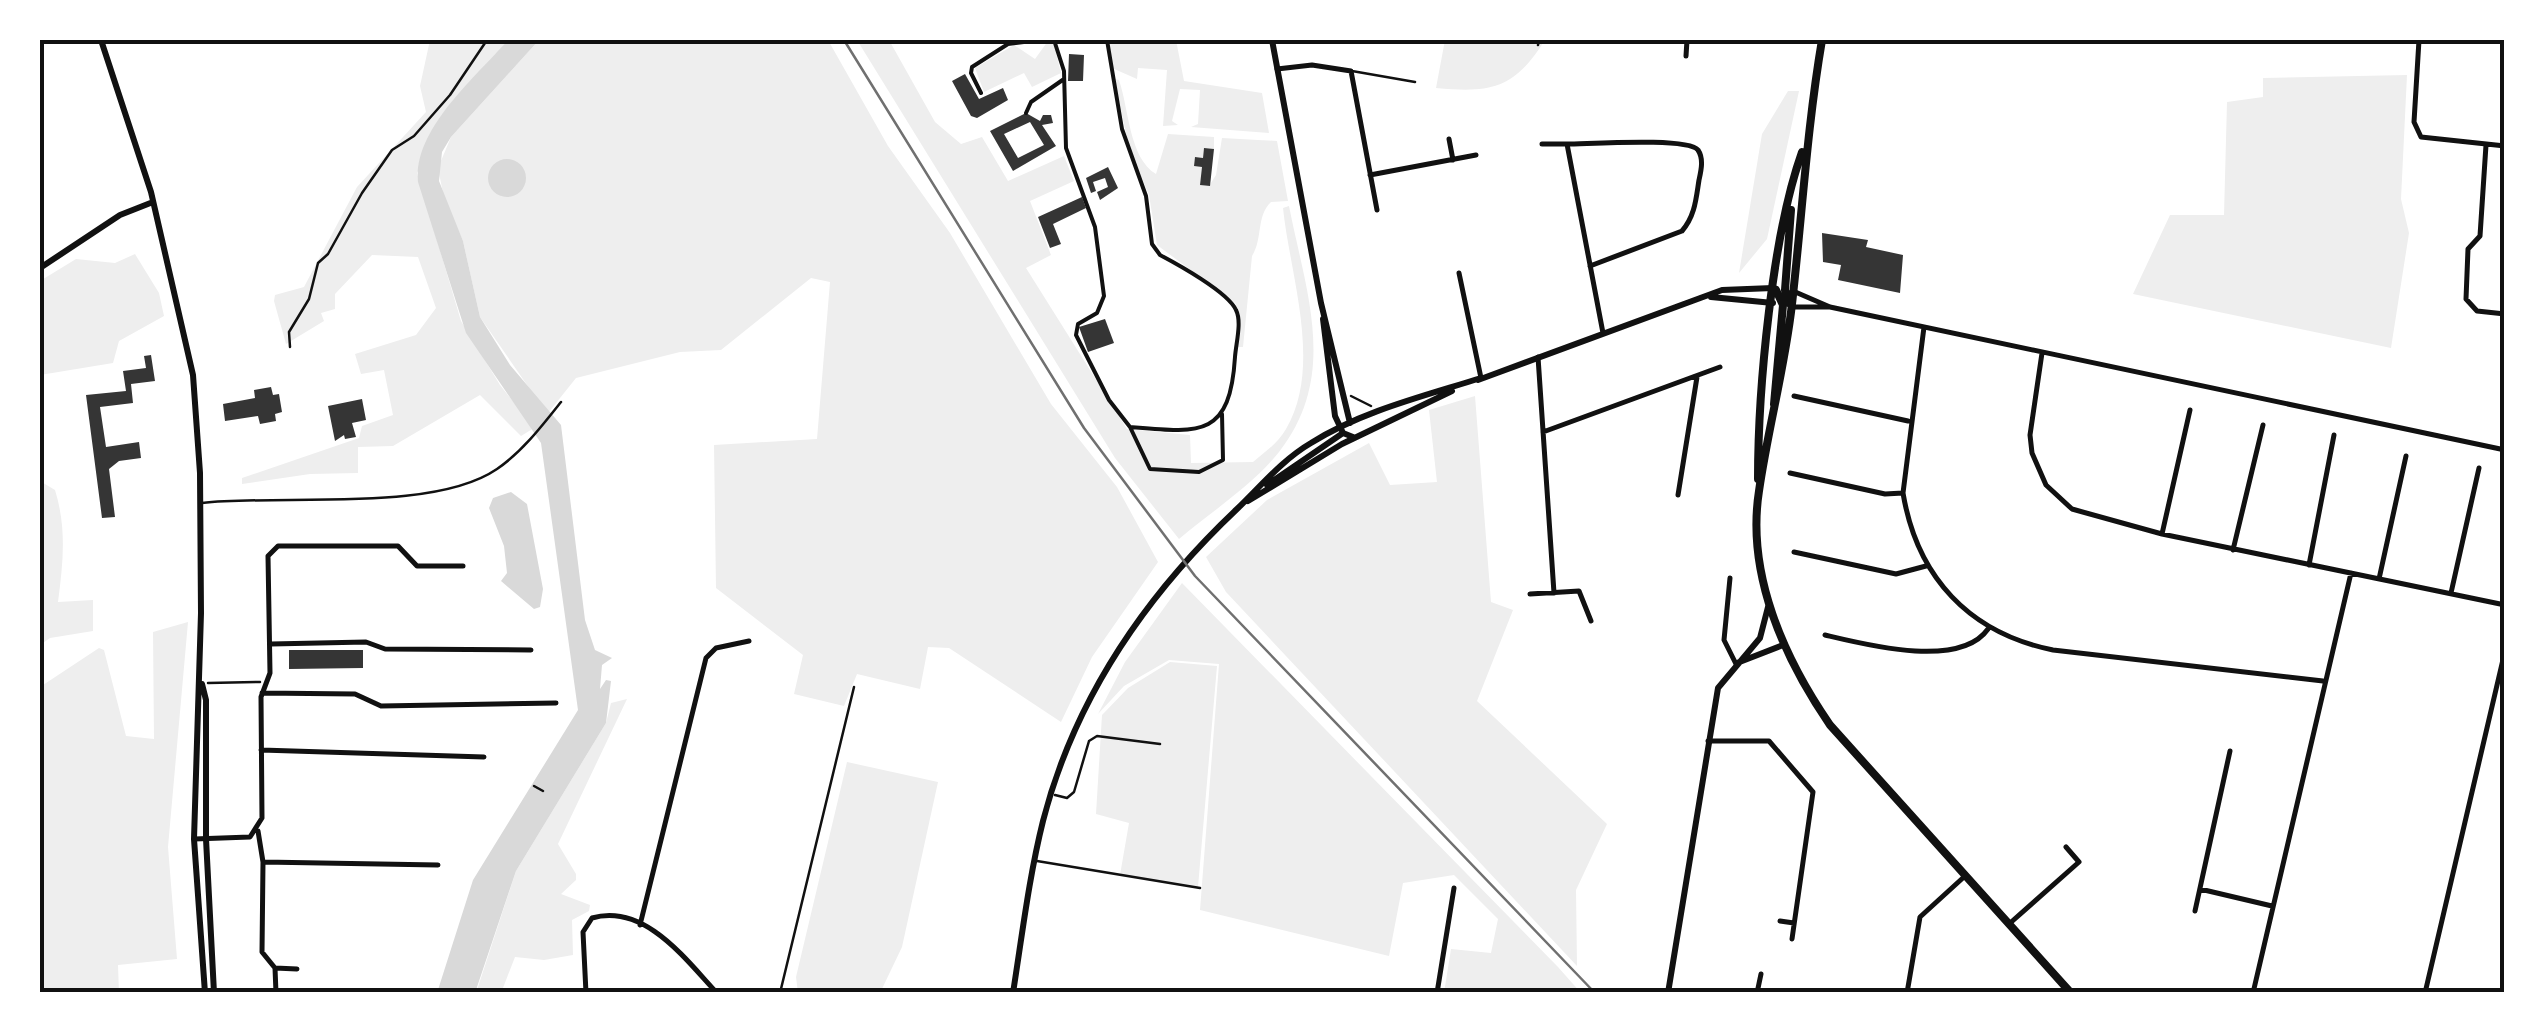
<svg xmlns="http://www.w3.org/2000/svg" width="2545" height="1033" viewBox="0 0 2545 1033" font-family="'Roboto Condensed',sans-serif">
	<rect width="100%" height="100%" fill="#fff"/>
	<path fill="#eee" d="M 430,40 L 508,40 L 434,127 L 417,173 L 461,321 L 500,385 L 534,428 L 521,436 L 480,395 L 393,446 L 358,447 L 358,473 L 310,474 L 242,484 L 242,478 L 359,438 L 362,426 L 393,415 L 384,370 L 361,374 L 355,354 L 416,335 L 436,308 L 418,257 L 372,255 L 335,294 L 335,309 L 321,313 L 324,321 L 286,344 L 274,301 L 275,295 L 304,287 L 357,187 L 426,112 L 420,86 Z
		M 539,40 L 828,40 L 888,146 L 950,233 L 1051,404 L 1117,487 L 1158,562 L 1092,657 L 1061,722 L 949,648 L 928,647 L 920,689 L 857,674 L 844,706 L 794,694 L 803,655 L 716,588 L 714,445 L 817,439 L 830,282 L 811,278 L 721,350 L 680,352 L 576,378 L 548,413 L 543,408 L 480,317 L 463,241 L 444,198 L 438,168 L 451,137 Z
		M 857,40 L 889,40 L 935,122 L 961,144 L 982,137 L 1008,181 L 1064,156 L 1074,181 L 1030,201 L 1051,255 L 1026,268 L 1127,429 L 1190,435 L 1191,463 L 1253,462 C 1265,452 1278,443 1286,429 C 1323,366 1290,276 1283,208 L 1289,206 C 1306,293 1339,375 1279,452 C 1253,485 1211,512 1179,539 L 1115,458 Z
		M 1109,40 L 1176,40 L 1184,81 L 1262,93 L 1269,133 L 1191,127 L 1198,124 L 1200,90 L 1180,89 L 1172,121 L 1178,125 L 1163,126 L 1167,70 L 1138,68 L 1137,79 L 1112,68 Z
		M 1445,40 L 1545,40 C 1514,89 1492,93 1436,88 Z
		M 1048,41 L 1054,45 L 1061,73 L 1032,87 L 1024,73 L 984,92 L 975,68 L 1014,45 L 1035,59 Z
		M 2407,75 L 2401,199 L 2409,233 L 2391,348 L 2133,294 L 2170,215 L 2224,215 L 2227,102 L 2263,97 L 2263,78 Z
		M 1114,79 L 1119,80 C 1129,109 1129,158 1156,174 L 1168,134 L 1214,137 L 1214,149 L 1204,148 L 1203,158 L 1195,157 L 1194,165 L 1202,167 L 1200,185 L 1209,186 L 1216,175 L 1222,138 L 1277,141 L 1288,201 L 1271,202 C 1256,216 1263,239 1252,256 L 1243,347 L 1238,347 L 1240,314 L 1235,303 L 1157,245 L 1149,195 L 1130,151 Z
		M 1788,91 L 1799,91 L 1767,239 L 1739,273 L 1762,134 Z
		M 135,254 L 159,293 L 164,316 L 119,341 L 113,363 L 40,375 L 40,281 L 76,259 L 115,263 Z
		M 1475,396 L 1491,602 L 1513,610 L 1477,701 L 1607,824 L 1576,890 L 1577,966 L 1226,592 L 1206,557 L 1267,500 L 1369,443 L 1390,485 L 1437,482 L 1429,410 Z
		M 40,481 L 55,490 C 67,529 63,563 58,602 L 93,600 L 93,631 L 50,638 L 40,645 Z
		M 1182,583 L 1558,967 L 1581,993 L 1444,993 L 1451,949 L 1491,953 L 1498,919 L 1454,875 L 1403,883 L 1389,956 L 1200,910 L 1219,664 L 1169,660 L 1124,686 L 1098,714 L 1125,662 Z
		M 188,622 L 168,847 L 177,959 L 118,965 L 119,993 L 40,993 L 40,687 L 99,648 L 104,650 L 126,736 L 154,739 L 153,632 Z
		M 1170,662 L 1217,666 L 1198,887 L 1120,875 L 1129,823 L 1096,814 L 1102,715 L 1128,688 Z
		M 627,699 L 558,844 L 576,874 L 576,880 L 561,894 L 590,905 L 589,911 L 572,920 L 573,955 L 544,960 L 515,957 L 501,993 L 476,993 L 516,871 L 606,723 L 611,703 Z
		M 847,762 L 938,782 L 902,947 L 880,993 L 798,993 L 796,977 Z"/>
	<path fill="#d9d9d9" d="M 508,40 L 539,40 L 451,137 L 442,152 L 439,181 L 463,241 L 480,317 L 510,365 L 561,425 L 585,620 L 595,650 L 612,658 L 602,665 L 600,689 L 606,680 L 611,681 L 606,723 L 516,871 L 475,993 L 437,993 L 473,880 L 578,710 L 541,443 L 466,333 L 418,182 C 413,129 476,77 508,40 Z
		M488 178a19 19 0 1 1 38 0a19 19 0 1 1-38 0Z
		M 511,492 L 527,504 L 543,589 L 540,607 L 534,609 L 501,581 L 507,573 L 504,546 L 489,508 L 493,498 Z"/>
	<path fill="#353535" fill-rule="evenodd" d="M 1069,54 L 1084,55 L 1083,81 L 1068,81 Z
		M 965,74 L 979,99 L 1003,88 L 1008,100 L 977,118 L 971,116 L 952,81 Z
		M 1026,113 L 1040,121 L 1043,115 L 1051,115 L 1053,123 L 1042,125 L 1056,146 L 1013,171 L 990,131 ZM 1030,122 L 1044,145 L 1018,158 L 1004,134 Z
		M 1204,148 L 1214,149 L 1210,186 L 1200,185 L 1202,167 L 1194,166 L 1195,157 L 1203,158 Z
		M 1108,167 L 1118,188 L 1100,200 L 1097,192 L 1108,187 L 1105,178 L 1093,182 L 1096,191 L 1091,193 L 1086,178 Z
		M 1082,197 L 1086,208 L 1053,224 L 1061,244 L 1050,248 L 1038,217 Z
		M 1822,233 L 1868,240 L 1866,247 L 1903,255 L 1900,293 L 1838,280 L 1841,265 L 1823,262 Z
		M 1105,319 L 1114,343 L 1088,352 L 1079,327 Z
		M 151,355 L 155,381 L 131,384 L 133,403 L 100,407 L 106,447 L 139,442 L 141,458 L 119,461 L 109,469 L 115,517 L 102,518 L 86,395 L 126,391 L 123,371 L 146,368 L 144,356 Z
		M 271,387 L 273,395 L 279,394 L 282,412 L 275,414 L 276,421 L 260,424 L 258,416 L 225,421 L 223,404 L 255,398 L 254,390 Z
		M 362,399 L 366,420 L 352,423 L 356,437 L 345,439 L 344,435 L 335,441 L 328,406 Z
		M 289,650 L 363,650 L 363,668 L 289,669 Z"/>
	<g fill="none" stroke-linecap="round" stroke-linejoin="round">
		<path stroke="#111" stroke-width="2.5" d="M 290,347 L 289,332 L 309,299 L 318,263 L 328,254 L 362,193 L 392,150 L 414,136 L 450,95 L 487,40
			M 1351,396 L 1371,406
			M 208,683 L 260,682
			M 534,786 L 543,791"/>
		<path stroke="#111" stroke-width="2.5" d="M 1538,45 L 1539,40
			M 1352,71 L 1415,82
			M 202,503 C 282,494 433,513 497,469 C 522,452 542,426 561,402
			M 1055,795 L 1067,798 L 1074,792 L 1089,741 L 1097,736 L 1160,744
			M 1037,861 L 1200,888
			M 780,993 L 854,687"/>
		<path stroke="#111" stroke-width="4" d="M 1054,40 L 1064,71 L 1066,148 L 1095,227 L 1104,296 L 1097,313 L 1078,324 L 1076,335 L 1109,400 L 1130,427 C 1200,433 1230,438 1235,357 C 1236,343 1242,322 1236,310 C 1228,292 1177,264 1160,255 L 1152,244 L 1146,196 L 1122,129 L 1107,40
			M 981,93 L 971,73 L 972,67 L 1008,44 L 1040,40
			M 1026,113 L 1031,102 L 1064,79
			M 1130,427 L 1150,469 L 1199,472 L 1223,460 L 1222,414"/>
		<path stroke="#111" stroke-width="5" d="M 2419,40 L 2414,122 L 2421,137 L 2505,146
			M 1686,56 L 1687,40
			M 1277,69 L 1312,65 L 1351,71 L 1377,210
			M 1449,139 L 1453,160
			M 1542,144 L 1567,144
			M 2486,145 L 2480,236 L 2468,249 L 2466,299 L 2477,311 L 2505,314
			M 1370,175 L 1476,155
			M 1590,266 L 1682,231 C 1695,216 1696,199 1699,180 C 1701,171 1704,159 1698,150 C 1688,137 1588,144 1567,144 L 1603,333
			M 1459,273 L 1481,378
			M 1793,291 L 1830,307 L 2505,450
			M 1792,307 L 1828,307
			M 1924,327 L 1903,493 C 1917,577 1969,633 2053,650 L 2323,681
			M 2042,353 L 2030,435 L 2032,453 L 2046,485 L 2072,509 L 2162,534 L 2505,605
			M 1538,357 L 1554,593
			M 1794,396 L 1908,421
			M 1543,432 L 1720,367
			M 1790,473 L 1885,494 L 1903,493
			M 1678,495 L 1697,377
			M 2162,534 L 2190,410
			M 2233,550 L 2263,425
			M 1794,552 L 1896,574 L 1926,566
			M 2309,565 L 2334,435
			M 1730,578 L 1724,640 L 1736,664
			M 2379,579 L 2406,456
			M 2451,593 L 2479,468
			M 1530,594 L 1579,591 L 1591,621
			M 1825,635 C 1867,645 1960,669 1988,629
			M 271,644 L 366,642 L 385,649 L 531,650
			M 262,693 L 355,694 L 381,706 L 556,703
			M 1708,741 L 1769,741 L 1813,792 L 1792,939
			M 261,750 L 484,757
			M 258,831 L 263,862 L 262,952 L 275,968 L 276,993
			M 194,839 L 250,837 L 262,818 L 261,697 L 270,673 L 268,556 L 278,546 L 398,546 L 417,566 L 463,566
			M 263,862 L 438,865
			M 2200,889 L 2272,906
			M 2195,911 L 2230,751
			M 1780,921 L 1794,923
			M 2009,924 L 2079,862 L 2066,847
			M 640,925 L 706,658 L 716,648 L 749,641
			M 275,968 L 297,969
			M 586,993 L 583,932 L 592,918 C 645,903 686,960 717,993
			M 1437,993 L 1454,888
			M 1757,993 L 1761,974
			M 1907,993 L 1920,917 L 1965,876
			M 2253,993 L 2351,573
			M 2425,993 L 2505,651"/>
		<path stroke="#111" stroke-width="6" d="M 101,40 L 151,192 L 193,375 L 200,473 L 201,613 L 194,839 L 205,993
			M 1272,40 L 1321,303 L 1350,423
			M 40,268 L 120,215 L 153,202
			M 1711,297 L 1773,303
			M 1323,319 L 1335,416 L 1343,433 L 1353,437
			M 1478,380 L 1722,290 L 1773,288
			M 1267,485 L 1343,433
			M 1248,501 L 1342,444 L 1452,391
			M 1737,663 L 1783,645
			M 202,684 L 206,700 L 206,839 L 214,993
			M 1013,993 C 1022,936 1029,877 1043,821 C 1075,697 1146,595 1237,509 C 1261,486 1282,460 1311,443 C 1362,411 1424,396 1481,378
			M 1668,993 L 1718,688 L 1760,638 L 1768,607"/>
		<path stroke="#111" stroke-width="8" d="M 1822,40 C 1807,128 1802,216 1792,304 C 1785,367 1768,428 1759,491 C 1746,574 1784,658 1830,725 L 2071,993
			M 1790,304 L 1785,290 L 1791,210
			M 1774,404 L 1783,305 L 1776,290
			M 1758,479 C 1758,389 1772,236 1802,152"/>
		<path stroke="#707070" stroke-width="2.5" d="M 844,40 L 1084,428 L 1195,576 L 1595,993"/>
	</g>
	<rect width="2545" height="1033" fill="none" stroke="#ffffff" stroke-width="85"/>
	<rect x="42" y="42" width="2460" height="948" fill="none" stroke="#111" stroke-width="4"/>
</svg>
